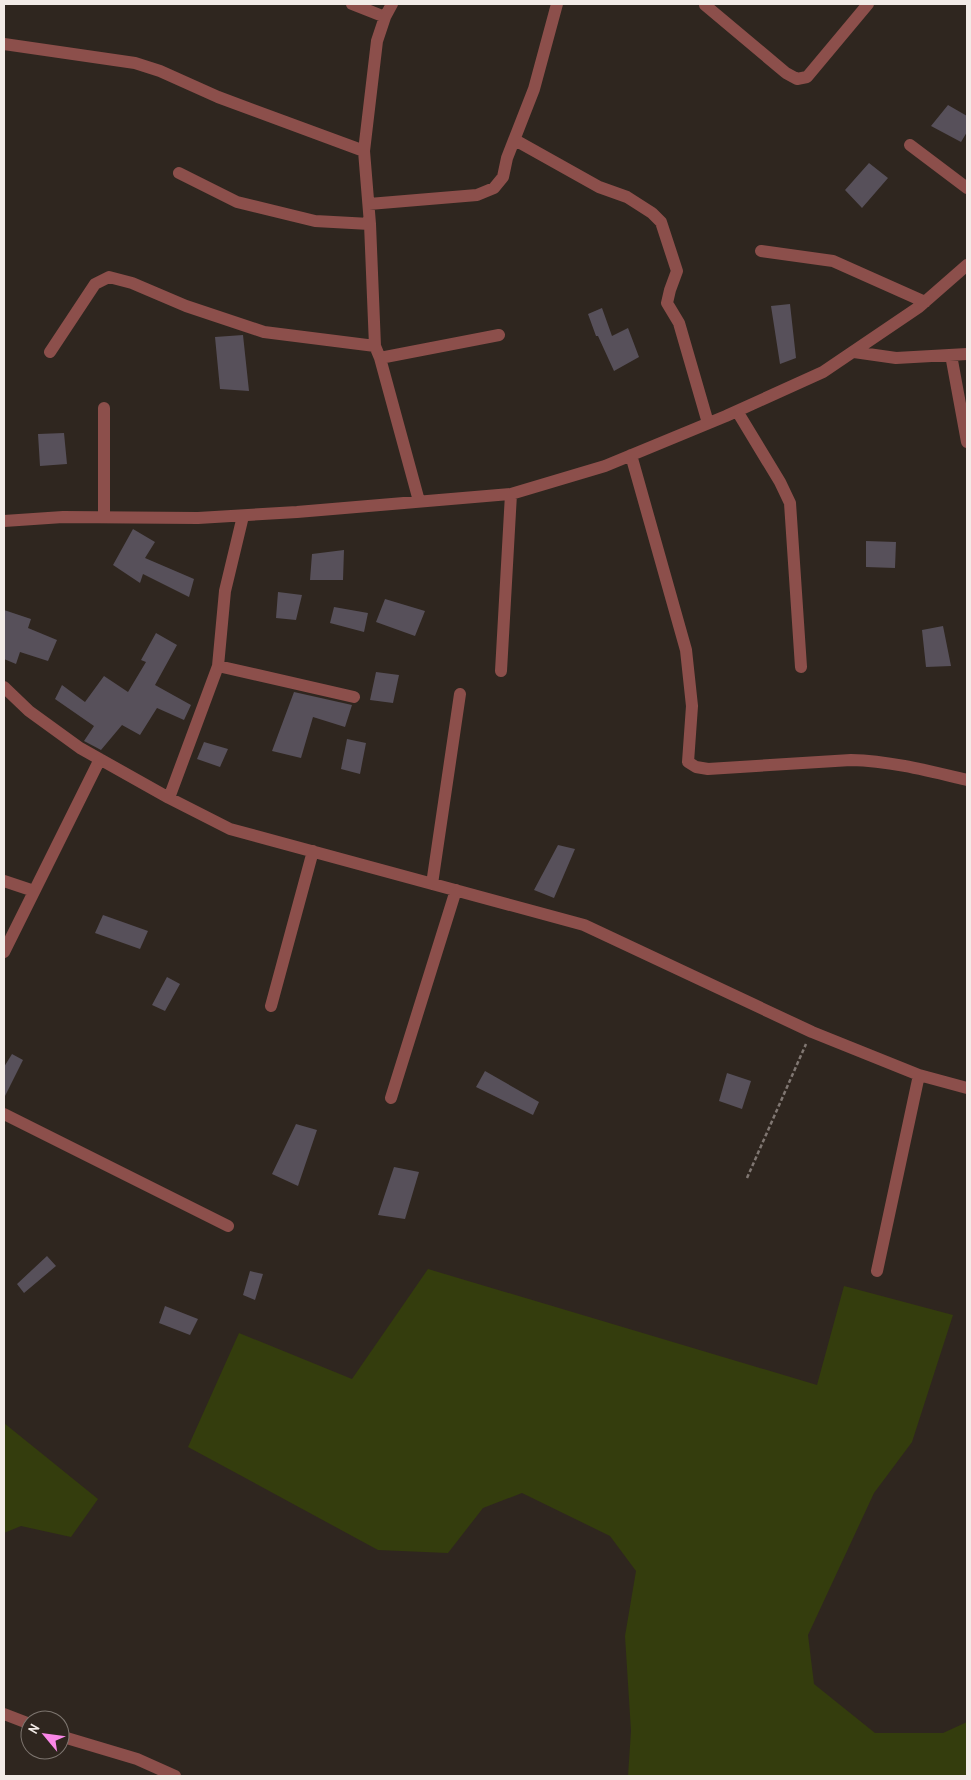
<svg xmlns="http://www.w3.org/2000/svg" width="971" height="1780" viewBox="0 0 971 1780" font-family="'Archivo Narrow',sans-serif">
	<rect width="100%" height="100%" fill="#2f261f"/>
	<path fill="#343d0d" d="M 428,1269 L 817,1385 L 844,1286 L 953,1315 L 912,1442 L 874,1493 L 808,1635 L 814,1684 L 875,1733 L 943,1733 L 967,1722 L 967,1776 L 628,1776 L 631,1731 L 625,1636 L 636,1571 L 610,1536 L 522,1493 L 483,1508 L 448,1553 L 378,1550 L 188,1447 L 239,1333 L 352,1379 Z
		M 4,1423 L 98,1499 L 71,1537 L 21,1526 L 4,1533 Z"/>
	<path fill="#57505a" d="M 948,105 L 967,116 L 967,132 L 961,142 L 931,126 Z
		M 869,163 L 888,178 L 862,208 L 845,190 Z
		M 790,304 L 796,358 L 780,364 L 771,306 Z
		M 602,308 L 612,336 L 628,328 L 639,357 L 614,371 L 598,336 L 596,336 L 588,314 Z
		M 243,335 L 249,391 L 220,389 L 215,337 Z
		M 64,433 L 67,464 L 40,466 L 38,434 Z
		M 133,529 L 155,542 L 145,558 L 194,579 L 189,597 L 143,574 L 140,583 L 113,565 Z
		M 866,541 L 896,542 L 895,568 L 866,567 Z
		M 344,550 L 343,580 L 310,580 L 312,554 Z
		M 278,592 L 302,595 L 296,620 L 276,618 Z
		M 385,599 L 425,611 L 415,636 L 376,622 Z
		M 334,607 L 368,613 L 364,632 L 330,623 Z
		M 4,610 L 31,619 L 28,628 L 57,640 L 48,661 L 20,652 L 16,664 L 4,659 Z
		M 943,626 L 951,666 L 926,667 L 922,630 Z
		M 156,633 L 177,645 L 155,685 L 191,705 L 184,720 L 157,708 L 140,735 L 122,725 L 101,750 L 84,741 L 94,726 L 55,699 L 62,685 L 85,702 L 104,676 L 128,692 L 146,662 L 141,660 Z
		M 376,672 L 399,675 L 393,703 L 370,700 Z
		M 294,692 L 352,705 L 345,727 L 313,717 L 301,758 L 272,751 Z
		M 347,739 L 366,743 L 360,774 L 341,769 Z
		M 204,742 L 228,749 L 220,767 L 197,759 Z
		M 558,845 L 575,849 L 554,898 L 534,890 Z
		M 103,915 L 148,931 L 140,949 L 95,933 Z
		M 167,977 L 180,984 L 165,1011 L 152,1005 Z
		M 12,1054 L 23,1060 L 4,1098 L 4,1067 Z
		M 485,1071 L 539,1102 L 533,1115 L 476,1087 Z
		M 727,1073 L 751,1081 L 742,1109 L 719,1101 Z
		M 296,1124 L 317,1130 L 298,1186 L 272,1174 Z
		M 394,1167 L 419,1172 L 405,1219 L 378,1215 Z
		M 47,1256 L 56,1266 L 24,1293 L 17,1284 Z
		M 250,1271 L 263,1274 L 255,1300 L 243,1295 Z
		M 165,1306 L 198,1319 L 190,1335 L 159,1323 Z"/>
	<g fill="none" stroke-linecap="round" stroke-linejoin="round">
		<path stroke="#807772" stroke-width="2.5" stroke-dasharray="4 2.5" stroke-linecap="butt" d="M 747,1178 L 806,1044"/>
		<path stroke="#8c4f4b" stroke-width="12" d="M 352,4 L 385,17
			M 392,4 L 385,17 L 377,41 L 364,151 L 370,224 L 375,346 L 380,358 L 419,501
			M 705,5 L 786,73 L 797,79 L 807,77 L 868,4
			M 4,44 L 135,63 L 160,71 L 218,97 L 364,151
			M 515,140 L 599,187 L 627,197 L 652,213 L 661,222 L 677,271 L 670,290 L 667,303 L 679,323 L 708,423
			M 910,145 L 967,188
			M 179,173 L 237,202 L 315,221 L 370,224
			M 369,204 L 477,195 L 494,188 L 503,177 L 507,158 L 534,89 L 557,4
			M 761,251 L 833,261 L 925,302
			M 50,352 L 95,284 L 109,277 L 132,283 L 186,306 L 264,332 L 375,346
			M 854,352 L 896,358 L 967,354
			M 951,355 L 967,442
			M 380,358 L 499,335
			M 104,408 L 104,517
			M 737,411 L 780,482 L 790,503 L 801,667
			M 631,455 L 686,650 L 692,706 L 688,762 L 696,767 L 708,769 L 851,760 C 891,761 929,771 967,780
			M 4,521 L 63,517 L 198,518 L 297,512 L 511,494 L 605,466 L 726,416 L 823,372 L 919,307 L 967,265
			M 218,666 L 354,697
			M 501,671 L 511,494
			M 4,687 L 29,711 L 80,748 L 169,798 L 230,829 L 584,925 L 812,1032 L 919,1075 L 967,1088
			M 169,798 L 218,666 L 225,591 L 243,516
			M 4,881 L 34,891
			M 432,884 L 460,694
			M 4,952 L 100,759
			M 271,1006 L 313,851
			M 391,1098 L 456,890
			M 4,1114 L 228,1226
			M 877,1271 L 919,1075
			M 4,1714 L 30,1724
			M 60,1736 L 137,1759 L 175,1776"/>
	</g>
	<rect width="971" height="1780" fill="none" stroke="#f2ebe7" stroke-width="10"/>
	<g transform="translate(45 1735) rotate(299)"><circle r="24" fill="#2f261f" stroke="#7d756f"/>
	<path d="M0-4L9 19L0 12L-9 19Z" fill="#fa87e7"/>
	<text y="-8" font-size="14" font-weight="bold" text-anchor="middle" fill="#f2ebe7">N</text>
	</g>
</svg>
